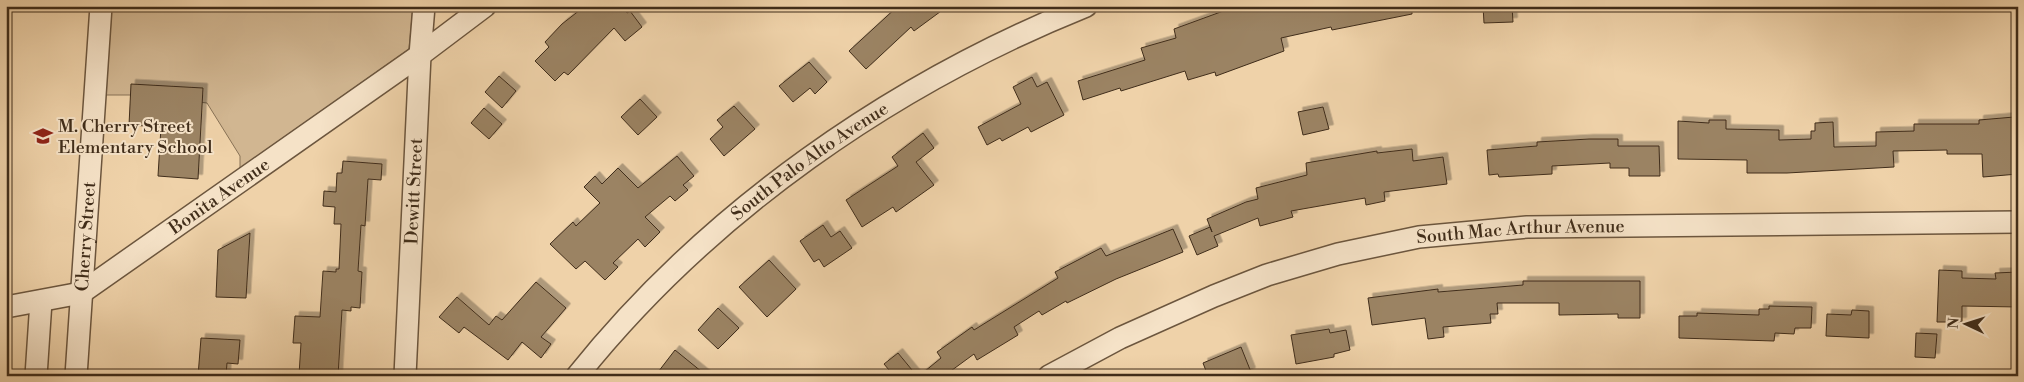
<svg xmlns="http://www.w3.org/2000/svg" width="2024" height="382" viewBox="0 0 2024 382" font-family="'Libre Bodoni',serif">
	<defs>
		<filter id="shadow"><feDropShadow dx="4.5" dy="-4.5" stdDeviation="0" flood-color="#0004"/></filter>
	</defs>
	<rect width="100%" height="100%" fill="#efd2a9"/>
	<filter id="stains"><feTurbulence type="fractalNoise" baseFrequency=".004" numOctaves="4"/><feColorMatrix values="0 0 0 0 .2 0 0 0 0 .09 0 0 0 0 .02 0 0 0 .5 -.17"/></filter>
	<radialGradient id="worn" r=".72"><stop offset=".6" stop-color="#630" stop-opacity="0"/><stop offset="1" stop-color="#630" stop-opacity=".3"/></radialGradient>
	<path fill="#d1b691" stroke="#887256" d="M 112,6 L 413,6 L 409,49 L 240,168 L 240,156 L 207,103 L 137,95 L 106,95 Z"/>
	<path fill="#9b8364" stroke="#402d1a" filter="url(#shadow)" d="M 585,6 L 622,6 L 627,13 L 630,11 L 642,27 L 625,41 L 614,28 L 568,75 L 564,72 L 555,81 L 535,61 L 549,47 L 545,42 L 562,24 Z
		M 898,6 L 948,6 L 914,31 L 911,27 L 866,69 L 849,51 Z
		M 1237,6 L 1412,6 L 1412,14 L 1332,30 L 1331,27 L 1281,38 L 1284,51 L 1216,76 L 1215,72 L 1188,80 L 1185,71 L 1121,91 L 1120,88 L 1083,100 L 1078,81 L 1145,60 L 1141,48 L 1176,38 L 1174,29 Z
		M 1483,6 L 1512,6 L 1513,22 L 1484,23 Z
		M 809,62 L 827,82 L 815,94 L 810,88 L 793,102 L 779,86 Z
		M 499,76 L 516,91 L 502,108 L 485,92 Z
		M 1032,77 L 1037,87 L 1047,82 L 1064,115 L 1031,132 L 1028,127 L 1002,141 L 1000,138 L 987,145 L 978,127 L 1021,104 L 1013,87 Z
		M 131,84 L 203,88 L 198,179 L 158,176 L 161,127 L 129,125 Z
		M 640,99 L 657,117 L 638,135 L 621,117 Z
		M 734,106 L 755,129 L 724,156 L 710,139 L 723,127 L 717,120 Z
		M 1323,107 L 1329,129 L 1303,135 L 1298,112 Z
		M 484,108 L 502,124 L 489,139 L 471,123 Z
		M 2014,117 L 2018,174 L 1983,177 L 1982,154 L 1947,154 L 1947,150 L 1893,151 L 1894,167 L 1787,173 L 1747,173 L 1747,160 L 1678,159 L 1678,121 L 1709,123 L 1709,120 L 1726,120 L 1726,129 L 1779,130 L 1779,140 L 1811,139 L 1811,131 L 1815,131 L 1815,123 L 1833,122 L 1834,147 L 1876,146 L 1876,132 L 1914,131 L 1914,124 L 1979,124 L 1979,120 Z
		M 923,133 L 934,148 L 916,162 L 934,185 L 896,212 L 893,207 L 862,227 L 846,200 L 898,166 L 892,157 Z
		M 1589,139 L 1618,139 L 1618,146 L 1659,146 L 1660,176 L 1629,176 L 1629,168 L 1610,168 L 1610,163 L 1552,166 L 1552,174 L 1499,177 L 1498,174 L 1489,175 L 1487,150 L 1537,146 L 1537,142 Z
		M 1412,149 L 1413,161 L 1443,157 L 1447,184 L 1384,192 L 1385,201 L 1366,205 L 1365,198 L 1291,211 L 1293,217 L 1260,226 L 1258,218 L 1214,236 L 1218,246 L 1197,255 L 1189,236 L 1210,227 L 1212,232 L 1207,219 L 1246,202 L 1258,199 L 1256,188 L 1307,175 L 1306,163 L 1377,151 L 1377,153 Z
		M 677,156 L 694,176 L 683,185 L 688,190 L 675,201 L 670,196 L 645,217 L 660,232 L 645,247 L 638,239 L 613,263 L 618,267 L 605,280 L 585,261 L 576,269 L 550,244 L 573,222 L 576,226 L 600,203 L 584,187 L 595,176 L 602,184 L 618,168 L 638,188 Z
		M 343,161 L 382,164 L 381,180 L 368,179 L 365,226 L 361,225 L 358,271 L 362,272 L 360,308 L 351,307 L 351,311 L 342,310 L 338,376 L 299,375 L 301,343 L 293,343 L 295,316 L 320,317 L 323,271 L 336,272 L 336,269 L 339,269 L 341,224 L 334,224 L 335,207 L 323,206 L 324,191 L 336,192 L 337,173 L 342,173 Z
		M 823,225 L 831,237 L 840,231 L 852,248 L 824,267 L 819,259 L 814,262 L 800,241 Z
		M 1173,229 L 1183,252 L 1116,279 L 1067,303 L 1066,301 L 1042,315 L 1039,311 L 1014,327 L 1018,335 L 977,360 L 974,354 L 944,376 L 919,376 L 941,358 L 937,352 L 972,327 L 974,330 L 1058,278 L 1055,272 L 1101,248 L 1106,256 Z
		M 250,233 L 246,298 L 216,297 L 218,250 Z
		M 769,260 L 796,289 L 767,317 L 739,287 Z
		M 1939,270 L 1962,271 L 1962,278 L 1996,279 L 1995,273 L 2018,272 L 2018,307 L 1962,306 L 1962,322 L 1937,322 Z
		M 1523,281 L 1640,281 L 1640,318 L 1618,318 L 1618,314 L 1559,315 L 1559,303 L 1497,303 L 1498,314 L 1490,314 L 1491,323 L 1443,327 L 1444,337 L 1428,339 L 1425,318 L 1372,325 L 1368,298 L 1438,289 L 1438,292 L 1523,285 Z
		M 536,282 L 566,308 L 541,337 L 551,344 L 541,358 L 522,342 L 508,360 L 464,327 L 459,333 L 439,317 L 457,297 L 489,325 L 496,316 L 502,320 Z
		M 1769,306 L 1812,307 L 1811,328 L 1795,328 L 1794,334 L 1775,333 L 1774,341 L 1679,338 L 1679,316 L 1697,316 L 1697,313 L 1759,315 L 1759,309 L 1769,309 Z
		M 718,308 L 739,328 L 718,349 L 698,330 Z
		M 1852,310 L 1869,311 L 1869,338 L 1826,336 L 1827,314 L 1851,315 Z
		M 1329,329 L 1330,333 L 1346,330 L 1350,350 L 1334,354 L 1334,357 L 1296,364 L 1291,335 Z
		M 1916,333 L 1937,334 L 1935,358 L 1915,357 Z
		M 201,338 L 240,340 L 238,364 L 227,363 L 226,376 L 198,376 Z
		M 1241,347 L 1251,372 L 1242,376 L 1208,376 L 1203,363 Z
		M 675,350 L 707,376 L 655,376 Z
		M 898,353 L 917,376 L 894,376 L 884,364 Z"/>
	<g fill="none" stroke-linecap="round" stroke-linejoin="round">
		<defs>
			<g id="minor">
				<path id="s1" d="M 6,307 L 81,293 L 420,55 L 485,6"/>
				<path d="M 36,376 L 41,301"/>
				<path id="s2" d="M 76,376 L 101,6"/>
				<path id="s3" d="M 405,376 L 420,55 L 424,6"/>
				<path id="s4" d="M 577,376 C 708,212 892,84 1086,6"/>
				<path id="s5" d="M 1049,376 L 1120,338 L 1214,296 L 1267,275 L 1338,254 L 1419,237 L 1527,227 L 2018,222"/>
			</g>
		</defs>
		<use href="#minor" stroke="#6c563e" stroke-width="24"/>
		<use href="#minor" stroke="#f5e2c7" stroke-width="21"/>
	</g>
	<defs>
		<symbol id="school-bare" viewBox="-9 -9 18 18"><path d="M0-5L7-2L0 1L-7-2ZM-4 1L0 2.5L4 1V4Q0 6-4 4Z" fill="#8f2418" stroke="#f5e2c7" stroke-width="2.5" paint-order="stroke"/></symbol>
	</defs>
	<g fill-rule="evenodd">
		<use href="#school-bare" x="29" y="122" width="28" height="28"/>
	</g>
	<g text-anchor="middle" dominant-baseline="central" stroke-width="4" stroke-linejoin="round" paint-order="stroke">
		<g font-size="18" fill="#402d1a" stroke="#f5e2c7" text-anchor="start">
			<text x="58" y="126">M. Cherry Street<tspan x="58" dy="21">Elementary School</tspan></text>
		</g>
		<g font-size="18" fill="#402d1a" stroke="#f5e2c7">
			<text stroke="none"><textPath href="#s4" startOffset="318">South Palo Alto Avenue</textPath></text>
			<text stroke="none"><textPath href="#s3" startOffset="185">Dewitt Street</textPath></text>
			<text stroke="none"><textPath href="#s1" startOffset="245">Bonita Avenue</textPath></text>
			<text stroke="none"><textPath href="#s5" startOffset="499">South Mac Arthur Avenue</textPath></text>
			<text stroke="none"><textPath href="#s2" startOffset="140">Cherry Street</textPath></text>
		</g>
	</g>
	<rect width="2024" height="382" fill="none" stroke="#efd2a9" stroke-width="25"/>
	<rect x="8" y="8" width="2009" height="367" fill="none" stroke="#402d1a" stroke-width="2.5"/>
	<rect x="12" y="12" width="1999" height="357" fill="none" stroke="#402d1a"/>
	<g transform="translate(1966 324) rotate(274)" stroke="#f5e2c7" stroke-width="4" paint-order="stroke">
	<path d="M0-4L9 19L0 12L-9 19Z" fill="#402d1a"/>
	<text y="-8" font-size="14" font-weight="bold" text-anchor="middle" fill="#402d1a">N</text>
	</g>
	<rect width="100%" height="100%" filter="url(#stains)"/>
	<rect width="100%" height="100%" fill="url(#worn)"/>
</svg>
